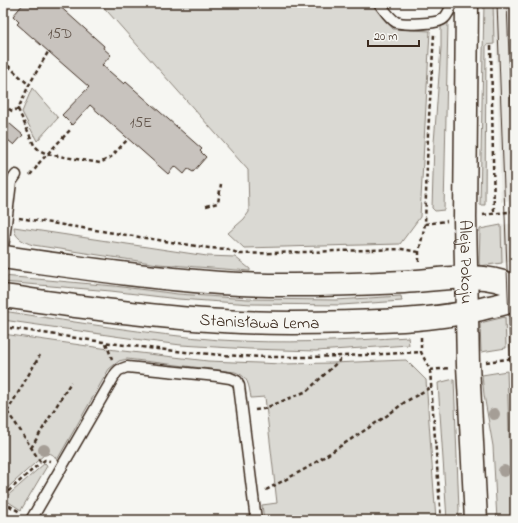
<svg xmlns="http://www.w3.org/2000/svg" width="518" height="523" viewBox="0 0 518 523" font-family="'Indie Flower',sans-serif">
	<rect width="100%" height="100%" fill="#f6f6f2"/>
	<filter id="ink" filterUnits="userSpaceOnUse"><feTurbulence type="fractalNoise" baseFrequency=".025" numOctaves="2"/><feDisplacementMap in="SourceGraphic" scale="8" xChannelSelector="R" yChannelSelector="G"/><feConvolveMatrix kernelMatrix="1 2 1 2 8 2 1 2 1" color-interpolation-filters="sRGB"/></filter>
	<g filter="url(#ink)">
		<path fill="#e8e7e2" d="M 493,3 L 512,3 L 515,96 L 515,199 L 501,202 L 496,44 L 494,44 Z
			M 515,223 L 515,261 L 502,263 L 501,225 Z
			M 515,316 L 515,347 L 506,348 L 505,317 Z
			M 515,370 L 515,520 L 512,520 L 507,371 Z"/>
		<path fill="#dad9d3" stroke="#8a8278" d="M 100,3 L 372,3 L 393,29 L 430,31 L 420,217 L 400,244 L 244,248 L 228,233 L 244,219 L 249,212 L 248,170 Z
			M 484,3 L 493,3 L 494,44 L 486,45 L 485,205 L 480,205 Z
			M 448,22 L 444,210 L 435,211 L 432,208 L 434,143 L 441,48 L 441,26 Z
			M 32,88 L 58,118 L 37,141 L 22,112 Z
			M 501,225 L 502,263 L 480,266 L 479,263 L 480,229 Z
			M 14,227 L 207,256 L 235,257 L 250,269 L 250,271 L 158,264 L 33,245 C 24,242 14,238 14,227 Z
			M 3,276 L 114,286 L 178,294 L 248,299 L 336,300 L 401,296 L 402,301 L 341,305 L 252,304 L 178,299 L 111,291 L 3,282 Z
			M 3,311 C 75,322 147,334 220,340 C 283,344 346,341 408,337 L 409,345 L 316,351 L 250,349 L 181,345 L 149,341 L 3,320 Z
			M 505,317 L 506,348 L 481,352 L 480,323 Z
			M 3,334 L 123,351 L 208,361 L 283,364 L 332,363 L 406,360 L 426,380 L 436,520 L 264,520 L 262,505 L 277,503 L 265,397 L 251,398 C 249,385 248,376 235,372 L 127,359 L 119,361 L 109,369 L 57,460 C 54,455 51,452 45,454 L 3,492 Z
			M 507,371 L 512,520 L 497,520 L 493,446 L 484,395 L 482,375 Z
			M 454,379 L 459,510 L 458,520 L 447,520 L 438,383 Z
			M 45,463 L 46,464 L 47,466 L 21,510 L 4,499 Z"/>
		<path fill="#c8c3be" stroke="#3b2a1e" d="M 24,3 L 56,3 L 104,46 L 103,48 L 111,55 L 102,65 L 124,84 L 126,82 L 202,149 L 200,151 L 206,157 L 193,172 L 188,169 L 184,174 L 175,166 L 168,174 L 90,105 L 72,125 L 62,115 L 89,87 L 17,24 L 19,22 L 13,16 Z
			M 3,118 L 23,135 L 14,145 L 3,136 Z"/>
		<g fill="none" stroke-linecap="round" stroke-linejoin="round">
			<defs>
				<path id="service" d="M 379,3 C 384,9 389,18 396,22 C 403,25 437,24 443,19 C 448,16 450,8 453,3
					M 3,248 L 11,182 L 16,175
					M 31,520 L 116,373 L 119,370 L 127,367 L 217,376 L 230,378 L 237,381 L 239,386 L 256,520"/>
				<g id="secondary">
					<path id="s1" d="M 467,3 L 465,218 L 468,365 L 476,520"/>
					<path d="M 3,257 C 75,267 147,278 220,283 C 281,287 343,285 404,282 C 440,280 482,270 515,287"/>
					<path id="s2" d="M 3,296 C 76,306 149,317 222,321 C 282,325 342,323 403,320 C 432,318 461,315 489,307 C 498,305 507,304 515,299"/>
				</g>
			</defs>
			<use href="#service" stroke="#3b2a1e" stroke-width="13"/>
			<use href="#secondary" stroke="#3b2a1e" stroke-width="25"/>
			<path stroke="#3b2a1e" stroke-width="2.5" stroke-dasharray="4 3" stroke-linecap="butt" d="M 434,3 L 434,9
				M 491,46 L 494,214
				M 3,61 L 29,85
				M 3,105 L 12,111 L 18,109 L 29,85 L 48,52
				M 18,109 L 34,145 L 39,150 L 47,154 L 100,163 L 111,157 L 128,139
				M 30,175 L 36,168 L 38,164 L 71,129
				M 206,206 L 218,203 L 221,184
				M 483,215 L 515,211
				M 19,218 L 209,248 L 227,249 L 240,254 L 402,249 L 419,252
				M 425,224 L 447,221
				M 419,262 L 419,252 L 425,224 L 428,134 L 434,34
				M 3,327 C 72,337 140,349 210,354 C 280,360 351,356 421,352
				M 421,337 L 421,352 L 430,370 L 441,520
				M 106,343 L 112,359
				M 486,362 L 515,358
				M 430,370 L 450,368
				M 3,406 L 18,427 L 41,463 L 45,460 L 50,461
				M 255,410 L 263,409 L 307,391 L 343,357
				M 7,412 L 40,355
				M 31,448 L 71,382
				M 266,490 L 307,468 L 385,417 L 405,402 L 431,387
				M 3,496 L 40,463
				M 3,502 L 20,512"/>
			<use href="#service" stroke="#f6f6f2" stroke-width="10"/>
			<use href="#secondary" stroke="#f6f6f2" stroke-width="22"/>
			<path stroke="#3b2a1e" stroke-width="1" d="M 497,3 L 515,480
				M 507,3 L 515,214"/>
		</g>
		<g fill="#a59e96">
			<circle cx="494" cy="414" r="6"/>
			<circle cx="44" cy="450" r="6"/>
			<circle cx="504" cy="471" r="6"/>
		</g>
	</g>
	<g text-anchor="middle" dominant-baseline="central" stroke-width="3" stroke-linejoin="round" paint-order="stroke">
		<g font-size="15" fill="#5e5046">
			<text x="60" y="34">15D</text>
			<text x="141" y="123">15E</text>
		</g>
		<g font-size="17" fill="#3b2a1e" stroke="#f6f6f2">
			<text stroke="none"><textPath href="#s1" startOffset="259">Aleja Pokoju</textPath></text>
			<text stroke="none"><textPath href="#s2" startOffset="258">Stanisława Lema</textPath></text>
		</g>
	</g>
	<rect width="518" height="523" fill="none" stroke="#f6f6f2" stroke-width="16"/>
	<rect x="8" y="8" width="502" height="507" fill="none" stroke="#3b2a1e" stroke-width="1.5" filter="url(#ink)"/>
	<path d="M368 40v6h51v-6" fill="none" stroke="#3b2a1e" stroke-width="2"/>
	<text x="374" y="40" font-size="12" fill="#3b2a1e" stroke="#f6f6f2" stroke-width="3" paint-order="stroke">20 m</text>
</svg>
